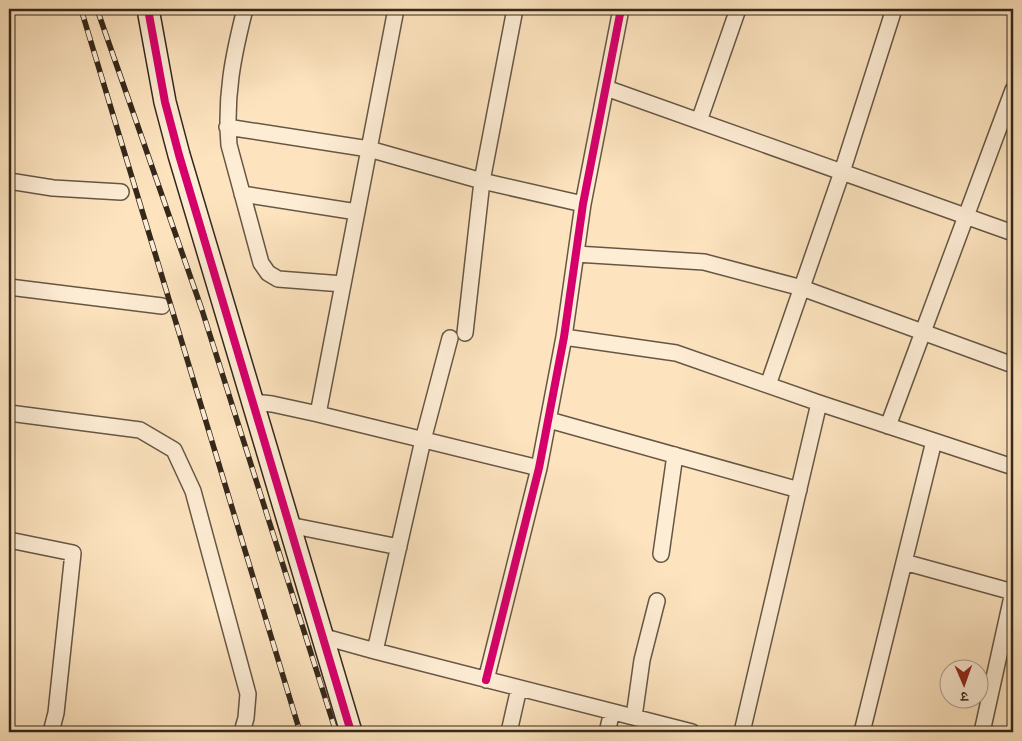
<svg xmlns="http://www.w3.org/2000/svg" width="1022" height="741" viewBox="0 0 1022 741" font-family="Cardo,'Noto Serif Devanagari',serif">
	<rect width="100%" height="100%" fill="#fde4bf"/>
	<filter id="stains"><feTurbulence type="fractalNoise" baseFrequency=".004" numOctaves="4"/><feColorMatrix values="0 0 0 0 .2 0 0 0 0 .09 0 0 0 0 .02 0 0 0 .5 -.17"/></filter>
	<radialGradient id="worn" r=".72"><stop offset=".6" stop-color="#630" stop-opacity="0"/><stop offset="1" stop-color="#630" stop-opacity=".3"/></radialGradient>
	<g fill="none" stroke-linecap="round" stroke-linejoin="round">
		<defs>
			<path id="street" d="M 245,9 C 233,56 225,96 229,145 L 261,263 L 268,273 L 278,279 L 343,284
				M 606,88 L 1013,233
				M 699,121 L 738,9
				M 227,127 L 369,149 L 482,181 L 583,204
				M 9,181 L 53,188 L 121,192
				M 242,194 L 357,212
				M 576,254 L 704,262 L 802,288 L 1013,365
				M 9,287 L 162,306
				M 465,333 L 482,181 L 515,9
				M 564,337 L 676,353 L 819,403 L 1013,467
				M 768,385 L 842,172 L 894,9
				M 253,402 L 272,404 L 318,414 L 539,468
				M 9,413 L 140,430 L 174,450 L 193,491 L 248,694 L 246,718 L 242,732
				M 318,414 L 396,9
				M 549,420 L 799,490
				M 888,426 L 1013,90
				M 289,525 L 399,547
				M 9,540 L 73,553 L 56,713 L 51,732
				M 661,554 L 675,455
				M 904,562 L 1013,592
				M 321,636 L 375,651 L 692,732
				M 375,651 L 423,440 L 450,338
				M 486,680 L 539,468 L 564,337 L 583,204 L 621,9
				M 634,717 L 642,660 L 657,601
				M 509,732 L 519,688
				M 607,732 L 612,712
				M 742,732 L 819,403
				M 862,732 L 934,441
				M 982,732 L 1013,592"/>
			<path id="secondary" d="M 148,9 L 165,102 L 179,155 L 351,732"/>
		</defs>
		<use href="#street" stroke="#665744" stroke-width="18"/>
		<use href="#secondary" stroke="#34281b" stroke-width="24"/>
		<use href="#street" stroke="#feedd5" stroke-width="15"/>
		<use href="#secondary" stroke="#feedd5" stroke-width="21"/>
		<defs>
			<path id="rail" d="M 81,9 L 300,732
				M 97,9 L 202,310 L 336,732"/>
		</defs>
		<use href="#rail" stroke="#34281b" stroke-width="5.5"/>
		<use href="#rail" stroke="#feedd5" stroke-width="4" stroke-dasharray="11" stroke-linecap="butt"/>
		<defs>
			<path id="cycleway" d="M 148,9 L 165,102 L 179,155 L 351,732
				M 486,680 L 539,468 L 564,337 L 583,204 L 621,9"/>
		</defs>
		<use href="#cycleway" stroke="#feedd5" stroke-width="11"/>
		<use href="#cycleway" stroke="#d6006c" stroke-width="8"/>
	</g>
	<rect width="1022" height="741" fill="none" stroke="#fde4bf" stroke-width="30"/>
	<rect x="10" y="10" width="1002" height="721" fill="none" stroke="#34281b" stroke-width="2.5"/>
	<rect x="15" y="15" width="992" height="711" fill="none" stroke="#34281b"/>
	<g transform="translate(964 684) rotate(178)"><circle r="24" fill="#feedd5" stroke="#ad9e8b"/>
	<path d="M0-4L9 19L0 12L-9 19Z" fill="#8f2418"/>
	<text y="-8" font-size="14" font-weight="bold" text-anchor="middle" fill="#34281b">उ</text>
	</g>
	<rect width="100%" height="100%" filter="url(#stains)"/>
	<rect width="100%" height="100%" fill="url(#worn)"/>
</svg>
